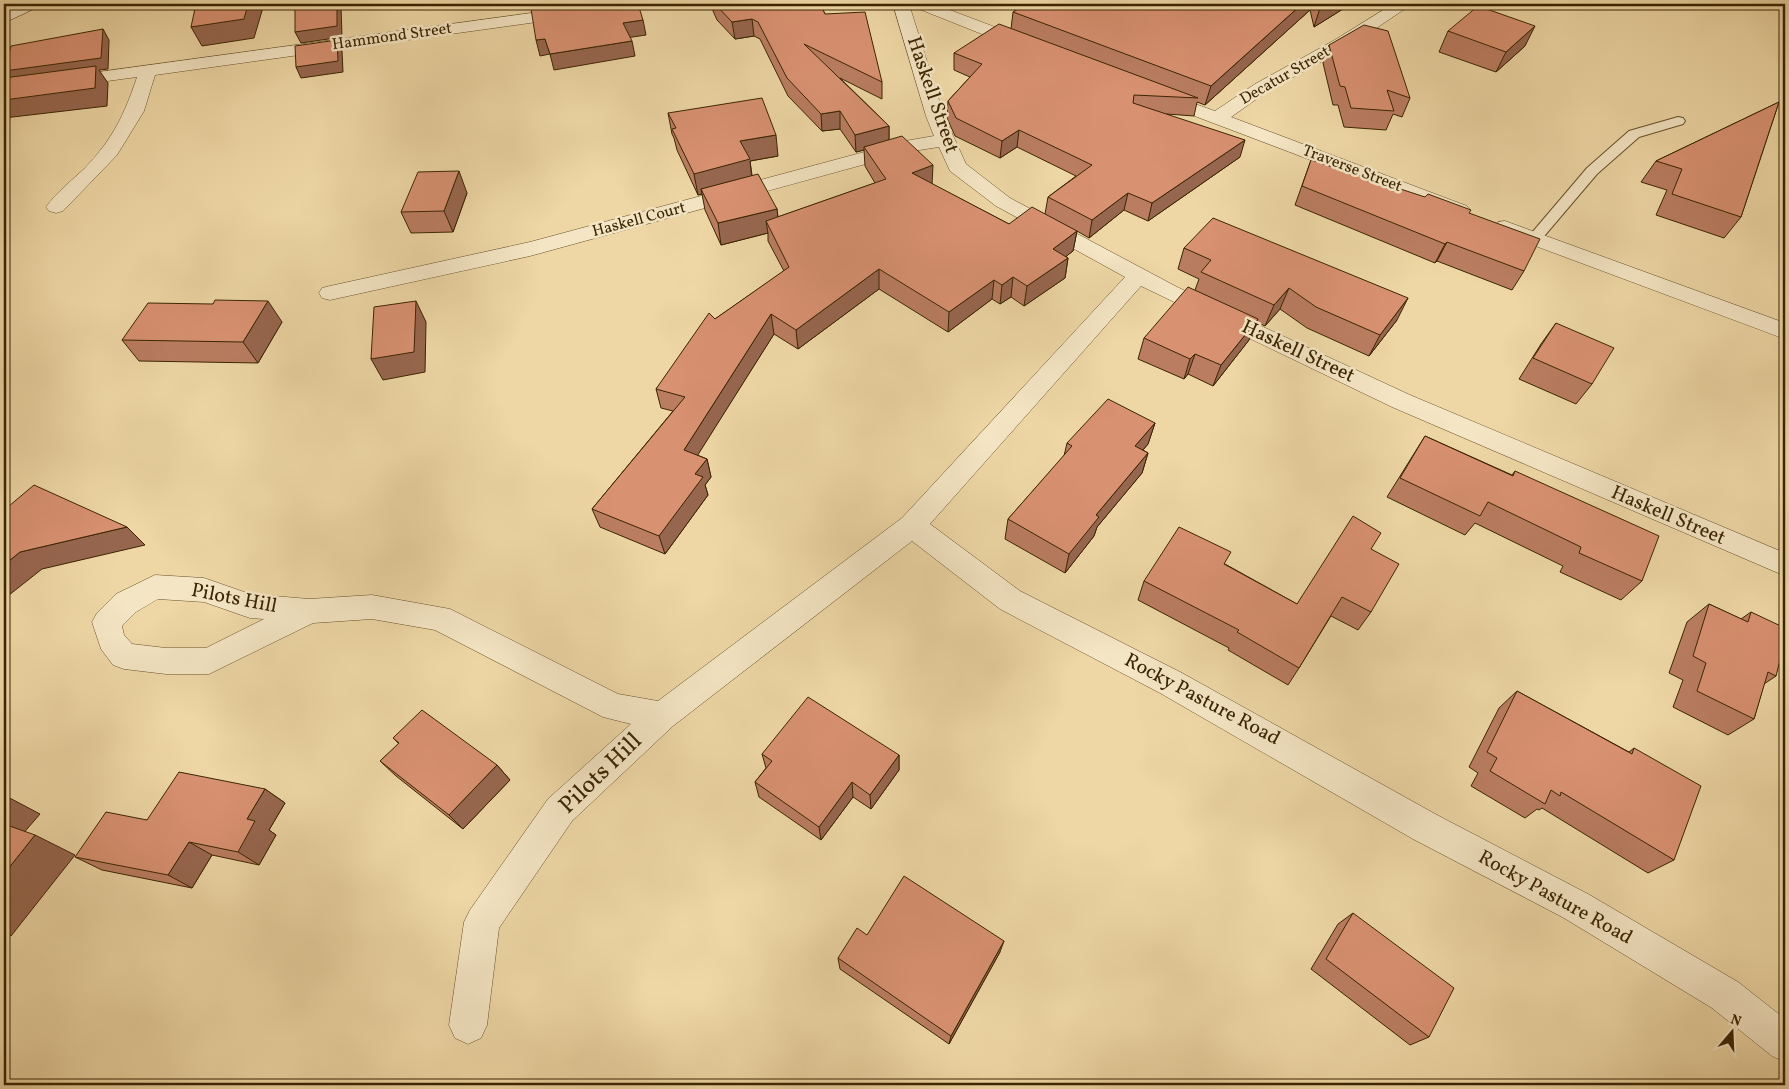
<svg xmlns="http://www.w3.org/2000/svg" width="1789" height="1089" viewBox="0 0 1789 1089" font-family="Vollkorn,serif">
	<rect width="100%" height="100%" fill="#eed7a5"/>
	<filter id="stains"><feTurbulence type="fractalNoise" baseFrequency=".004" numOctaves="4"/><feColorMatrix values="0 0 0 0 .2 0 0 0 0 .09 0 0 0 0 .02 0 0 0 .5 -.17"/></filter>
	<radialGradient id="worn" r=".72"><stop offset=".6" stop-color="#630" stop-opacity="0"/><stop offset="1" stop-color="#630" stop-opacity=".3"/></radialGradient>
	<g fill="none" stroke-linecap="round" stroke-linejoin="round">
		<defs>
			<path id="service" d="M 1678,117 L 1683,118 L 1685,121 L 1683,124 L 1639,137 L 1597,174 L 1540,241 L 1530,241 L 1527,238 L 1530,235 L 1587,168 L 1629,131 Z"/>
			<path id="minor" d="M 597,4 L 639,4 L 631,9 L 155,75 L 144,111 L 117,155 L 63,211 L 56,213 L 49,211 L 46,207 C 56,193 71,181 84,169 C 112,140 124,116 137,77 L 4,95 L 4,85 Z
				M 893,4 L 909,4 L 944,116 L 966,164 L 1010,198 L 1177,287 L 1410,395 L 1785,553 L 1785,576 L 1392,407 L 1141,286 L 930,524 L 1020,591 L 1182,673 L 1437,815 L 1588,894 L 1738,982 L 1785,1019 L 1785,1062 L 1772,1056 L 1712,1008 L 1564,918 L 1413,839 L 1160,693 L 1000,609 L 912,541 L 673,726 L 572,821 L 499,928 L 487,1025 L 481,1038 L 468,1044 L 455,1038 L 449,1025 L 464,922 L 470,910 L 548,799 L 631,724 L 603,717 L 435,630 L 372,619 L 313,623 L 209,674 L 166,674 L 124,669 L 113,665 L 101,649 L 92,622 L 97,613 L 116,594 L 155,575 L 204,578 L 250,594 L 309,599 L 372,595 L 450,609 L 618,694 L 658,701 L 902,518 L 1125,277 L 996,206 L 950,171 L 939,147 L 913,151 L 530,256 L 330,300 L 322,298 L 319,293 L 322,288 L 330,286 L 530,242 L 905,141 L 934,136 L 926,116 ZM 158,599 L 204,602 L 250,618 L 264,619 L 206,648 L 166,648 L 132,644 L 124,635 L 122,626 L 136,612 Z
				M 912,4 L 934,4 L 1029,40 L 1032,44 L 1029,48 L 1017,48 L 914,7 Z
				M 1393,4 L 1412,4 L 1353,44 L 1268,91 L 1231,117 L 1467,206 L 1470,210 L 1467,214 L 1460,216 L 1453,214 L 1155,101 L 1152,97 L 1155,93 L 1161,92 L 1215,111 L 1255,84 L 1333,41 Z
				M 1505,221 L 1785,323 L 1785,339 L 1498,232 L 1495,227 L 1498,222 Z"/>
			<path id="secondary" d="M 20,4 L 40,4 L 38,7 L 4,23 L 4,12 Z"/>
		</defs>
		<use href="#service" stroke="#67512b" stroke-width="2"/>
		<use href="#minor" stroke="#67512b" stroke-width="1"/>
		<use href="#secondary" stroke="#3a2402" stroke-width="1"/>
		<use href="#service" fill="#f4e5c4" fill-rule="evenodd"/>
		<use href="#minor" fill="#f4e5c4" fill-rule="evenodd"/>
		<use href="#secondary" fill="#f4e5c4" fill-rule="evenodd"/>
	</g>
	<path fill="#ba7d61" stroke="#3a2402" d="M 710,4 L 820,4 L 825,14 L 882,82 L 882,99 L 840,78 L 889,126 L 889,140 L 932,184 L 1009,224 L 1045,214 L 1048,197 L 1076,176 L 1017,147 L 1000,158 L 955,136 L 947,118 L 948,101 L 970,77 L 954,70 L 954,53 L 1011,29 L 1013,12 L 1026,4 L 1351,4 L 1314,27 L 1310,10 L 1205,105 L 1197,102 L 1194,116 L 1167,114 L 1240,157 L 1148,221 L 1124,210 L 1089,238 L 1077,231 L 1073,251 L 1066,256 L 1068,258 L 1065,278 L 1024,306 L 1011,297 L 1000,304 L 992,299 L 948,332 L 879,289 L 798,349 L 774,334 L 697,455 L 707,459 L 711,477 L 705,485 L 708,495 L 665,554 L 600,527 L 592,509 L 673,411 L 661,408 L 656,389 L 715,319 L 784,271 L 768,241 L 768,233 L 721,245 L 705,210 L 702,194 L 698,195 L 677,150 L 674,138 L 672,134 L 668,113 L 778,156 L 750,161 L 752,175 L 777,209 L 778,217 L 875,183 L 865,166 L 864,150 L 856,152 L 840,129 L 822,131 L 788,96 L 760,39 L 754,36 L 735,39 L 717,20 Z
		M 1448,31 L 1525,46 L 1496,72 L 1439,52 Z
		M 1329,45 L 1410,98 L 1402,117 L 1393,114 L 1386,130 L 1344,127 L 1338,105 L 1333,105 L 1323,63 Z
		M 1779,102 L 1741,217 L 1724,238 L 1656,215 L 1667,190 L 1641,182 L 1656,161 Z
		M 1311,160 L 1469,213 L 1524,271 L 1512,290 L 1437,261 L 1435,263 L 1295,205 Z
		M 467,193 L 453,232 L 411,233 L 401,212 Z
		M 1184,248 L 1397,320 L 1369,356 L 1307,328 L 1280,309 L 1265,326 L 1257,322 L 1249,340 L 1213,386 L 1188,374 L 1184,379 L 1138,359 L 1144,338 L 1195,290 L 1199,279 L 1178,269 Z
		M 213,304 L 282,322 L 258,363 L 139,361 L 122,340 Z
		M 1556,323 L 1592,384 L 1576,404 L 1519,379 L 1541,344 Z
		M 1155,423 L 1148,444 L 1143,450 L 1148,453 L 1142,473 L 1097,527 L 1094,536 L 1065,573 L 1005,539 L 1008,519 L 1064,456 L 1067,443 Z
		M 1425,436 L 1512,475 L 1515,471 L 1642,581 L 1621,600 L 1560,572 L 1563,566 L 1475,523 L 1465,535 L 1387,497 Z
		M 1371,549 L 1371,612 L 1358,630 L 1331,616 L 1299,668 L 1288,685 L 1228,650 L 1229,648 L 1138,600 L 1144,581 L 1225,564 L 1297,604 Z
		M 1709,604 L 1741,619 L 1751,612 L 1776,676 L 1764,684 L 1754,719 L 1728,735 L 1673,707 L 1683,680 L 1669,673 L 1687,622 Z
		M 1517,691 L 1629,752 L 1634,748 L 1674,860 L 1648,873 L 1542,808 L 1539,810 L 1537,809 L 1525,818 L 1471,786 L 1478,773 L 1469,767 L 1499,708 Z
		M 393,738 L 497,765 L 510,780 L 463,829 L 396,776 L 380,761 L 399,744 Z
		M 762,754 L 899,755 L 899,770 L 871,809 L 853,797 L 821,840 L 759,797 L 755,782 L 766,768 Z
		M 265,789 L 285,803 L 269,830 L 276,835 L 259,865 L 212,855 L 192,888 L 102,870 L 75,857 L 147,820 Z
		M 1353,913 L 1429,1037 L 1410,1045 L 1311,969 L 1338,924 Z
		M 867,935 L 1000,952 L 949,1044 L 840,969 L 838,958 Z"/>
	<path fill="#97664f" stroke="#3a2402" d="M 248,4 L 264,4 L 254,38 L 202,46 L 191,27 Z
		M 337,4 L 340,4 L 341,7 L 342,37 L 301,43 L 295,32 Z
		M 532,4 L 585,4 L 534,11 Z
		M 1302,4 L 1312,4 L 1310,10 L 1205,105 L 1211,86 Z
		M 1327,4 L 1351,4 L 1314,27 L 1320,8 Z
		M 752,19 L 754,36 L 735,39 L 732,22 Z
		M 643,20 L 646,35 L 626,38 L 623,23 Z
		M 1535,26 L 1525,46 L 1496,72 L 1506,52 Z
		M 103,29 L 109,40 L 108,69 L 99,70 L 108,83 L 107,106 L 4,118 L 4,98 L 12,82 L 4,71 Z
		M 545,39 L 550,54 L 540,56 L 536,40 Z
		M 337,40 L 342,51 L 343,72 L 301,78 L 296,67 Z
		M 632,41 L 635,56 L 554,70 L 550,54 Z
		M 840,111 L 840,129 L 822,131 L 821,114 Z
		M 889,126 L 889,143 L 864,147 L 864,150 L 856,152 L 855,135 Z
		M 1019,130 L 1017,147 L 1000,158 L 1002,141 Z
		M 776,135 L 778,156 L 750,161 L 752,180 L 701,189 L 702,194 L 698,195 L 694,174 L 740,141 Z
		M 1245,140 L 1240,157 L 1148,221 L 1152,203 Z
		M 933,165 L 932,185 L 912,173 Z
		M 459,171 L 467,193 L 453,232 L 444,211 Z
		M 1128,193 L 1124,210 L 1089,238 L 1092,220 Z
		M 777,209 L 779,230 L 766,221 L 768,233 L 721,245 L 718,223 Z
		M 1077,231 L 1073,251 L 1050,269 L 1053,249 Z
		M 1447,242 L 1437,261 L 1435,263 L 1445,244 Z
		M 1068,258 L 1065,278 L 1024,306 L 1027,286 Z
		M 879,269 L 879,289 L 798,349 L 796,330 Z
		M 1013,277 L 1011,297 L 1000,304 L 1002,285 Z
		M 994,280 L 992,299 L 948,332 L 949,312 Z
		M 1289,288 L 1280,309 L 1265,326 L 1274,305 Z
		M 1408,298 L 1397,320 L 1369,356 L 1380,335 Z
		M 268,301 L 282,322 L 258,363 L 243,342 Z
		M 416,301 L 426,322 L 425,372 L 383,380 L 371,359 Z
		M 771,314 L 774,334 L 689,469 L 684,450 Z
		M 1258,319 L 1249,340 L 1213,386 L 1221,365 Z
		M 1195,354 L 1188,374 L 1184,379 L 1190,359 Z
		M 1155,423 L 1148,444 L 1129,466 L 1135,446 Z
		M 1148,453 L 1142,473 L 1097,527 L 1094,536 L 1065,573 L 1069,554 L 1096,515 Z
		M 707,459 L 711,477 L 705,485 L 708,495 L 665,554 L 659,536 L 695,474 Z
		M 127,527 L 145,545 L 42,569 L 4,599 L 4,565 L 20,552 Z
		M 899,755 L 899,770 L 871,809 L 870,795 Z
		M 497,765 L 510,780 L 463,829 L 449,815 Z
		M 852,782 L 853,797 L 821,840 L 819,827 Z
		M 265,789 L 285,803 L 269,830 L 276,835 L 259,865 L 238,852 L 247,819 Z
		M 4,795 L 40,814 L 21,836 L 4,828 Z
		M 35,835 L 75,855 L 11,936 L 4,933 L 4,874 Z
		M 189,842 L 212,855 L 192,888 L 168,875 Z
		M 1004,941 L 1000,952 L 949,1044 L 951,1036 Z"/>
	<path fill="#d89171" stroke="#3a2402" d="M 196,4 L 248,4 L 244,19 L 191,27 Z
		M 295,4 L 337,4 L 337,26 L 295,32 Z
		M 570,4 L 638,4 L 643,20 L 623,23 L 632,41 L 550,54 L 545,39 L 536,40 L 531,9 Z
		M 715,4 L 820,4 L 825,14 L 865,12 L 882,82 L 804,44 L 889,126 L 855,135 L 840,111 L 821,114 L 787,78 L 758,22 L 752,19 L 732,22 Z
		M 1026,4 L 1302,4 L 1211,86 L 1013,12 Z
		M 1319,4 L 1327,4 L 1320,8 Z
		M 1478,6 L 1535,26 L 1506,52 L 1448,31 Z
		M 999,24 L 1198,98 L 1134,95 L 1133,103 L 1245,140 L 1152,203 L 1128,193 L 1092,220 L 1048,197 L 1092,165 L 1019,130 L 1002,141 L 956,118 L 948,101 L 982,64 L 954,53 Z
		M 1364,25 L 1388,31 L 1410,98 L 1387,90 L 1394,111 L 1351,108 L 1345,87 L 1340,86 L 1329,45 Z
		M 103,29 L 101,58 L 4,71 L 11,46 Z
		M 337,40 L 338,61 L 296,67 L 295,46 Z
		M 96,66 L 95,88 L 4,100 L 4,78 Z
		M 762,98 L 776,135 L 740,141 L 750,159 L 694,174 L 672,129 L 676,128 L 668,113 Z
		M 1779,102 L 1741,217 L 1672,194 L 1682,169 L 1656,161 Z
		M 902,136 L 933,165 L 912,173 L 1009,224 L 1032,207 L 1077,231 L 1053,249 L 1068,258 L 1027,286 L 1013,277 L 1002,285 L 994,280 L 949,312 L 879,269 L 796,330 L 771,314 L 684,450 L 707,459 L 695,474 L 703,477 L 659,536 L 592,509 L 685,397 L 656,389 L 709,313 L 715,319 L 789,267 L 766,221 L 886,179 L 864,147 Z
		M 1311,160 L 1425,197 L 1428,194 L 1471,210 L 1469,213 L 1540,239 L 1524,271 L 1447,242 L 1445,244 L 1302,186 Z
		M 459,171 L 444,211 L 401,212 L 418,172 Z
		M 758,174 L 777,209 L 718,223 L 701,189 Z
		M 1213,218 L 1408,298 L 1380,335 L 1316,307 L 1289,288 L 1274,305 L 1201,272 L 1211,260 L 1184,248 Z
		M 1188,287 L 1258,319 L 1221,365 L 1195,354 L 1190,359 L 1144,338 Z
		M 215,300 L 268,301 L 243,342 L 122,340 L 148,303 L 213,304 Z
		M 416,301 L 414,352 L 371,359 L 374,307 Z
		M 1556,323 L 1614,348 L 1592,384 L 1533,358 Z
		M 1108,399 L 1155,423 L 1135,446 L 1148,453 L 1096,515 L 1099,517 L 1069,554 L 1008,519 L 1072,446 L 1067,443 Z
		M 1425,436 L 1513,476 L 1515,471 L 1659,536 L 1642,581 L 1579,553 L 1581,547 L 1488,502 L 1480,516 L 1400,478 Z
		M 34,485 L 127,527 L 20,552 L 4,565 L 4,503 L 9,506 Z
		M 1353,516 L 1381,533 L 1371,549 L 1399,564 L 1371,612 L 1342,597 L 1299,668 L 1237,632 L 1239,630 L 1144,581 L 1179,527 L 1231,552 L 1224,564 L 1297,604 Z
		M 1709,604 L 1748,622 L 1751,612 L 1785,628 L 1785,641 L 1776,676 L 1768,672 L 1754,719 L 1697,691 L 1706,663 L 1693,656 Z
		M 1517,691 L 1632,754 L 1634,748 L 1701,786 L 1674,860 L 1561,792 L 1560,796 L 1551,790 L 1545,804 L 1490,771 L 1497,758 L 1487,752 Z
		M 808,697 L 899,755 L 870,795 L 852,782 L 819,827 L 755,782 L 772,761 L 762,754 Z
		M 422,710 L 497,765 L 449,815 L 380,761 L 399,743 L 393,738 Z
		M 179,772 L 265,789 L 247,819 L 255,821 L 238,852 L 189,842 L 168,875 L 75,857 L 106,812 L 147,820 Z
		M 4,824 L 35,835 L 4,874 Z
		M 904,876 L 1004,941 L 951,1036 L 838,958 L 857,928 L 867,935 Z
		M 1353,913 L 1454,988 L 1429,1037 L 1326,959 Z"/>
	<g text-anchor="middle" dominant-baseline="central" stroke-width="5" stroke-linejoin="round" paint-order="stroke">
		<g font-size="16" fill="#3a2402" stroke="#f4e5c4">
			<text transform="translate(392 37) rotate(-8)">Hammond Street</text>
			<text transform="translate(1285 76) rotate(-30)">Decatur Street</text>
			<text transform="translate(1352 169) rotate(21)">Traverse Street</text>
			<text transform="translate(639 220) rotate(-15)">Haskell Court</text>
		</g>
		<g font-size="20" fill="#3a2402" stroke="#f4e5c4">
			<text transform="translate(932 95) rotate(71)">Haskell Street</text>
			<text transform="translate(1298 352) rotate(25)">Haskell Street</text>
			<text transform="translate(1668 516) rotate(23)">Haskell Street</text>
			<text transform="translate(234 599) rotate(11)">Pilots Hill</text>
			<text transform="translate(1202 700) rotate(28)">Rocky Pasture Road</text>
			<text transform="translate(1555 898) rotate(29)">Rocky Pasture Road</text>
		</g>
		<g font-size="24" fill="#3a2402" stroke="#f4e5c4">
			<text transform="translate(601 774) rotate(-44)">Pilots Hill</text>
		</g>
	</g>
	<rect width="1789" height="1089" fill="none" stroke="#eed7a5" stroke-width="20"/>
	<rect x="5" y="5" width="1779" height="1079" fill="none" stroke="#3a2402" stroke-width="2.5"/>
	<rect x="10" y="10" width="1769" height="1069" fill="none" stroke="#3a2402"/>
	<g transform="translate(1732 1032) rotate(19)" stroke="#f4e5c4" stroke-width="4" paint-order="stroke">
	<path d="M0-4L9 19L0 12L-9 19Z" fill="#3a2402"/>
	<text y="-8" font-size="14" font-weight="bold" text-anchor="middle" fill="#3a2402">N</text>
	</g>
	<rect width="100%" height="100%" filter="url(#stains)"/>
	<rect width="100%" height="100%" fill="url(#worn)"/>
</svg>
